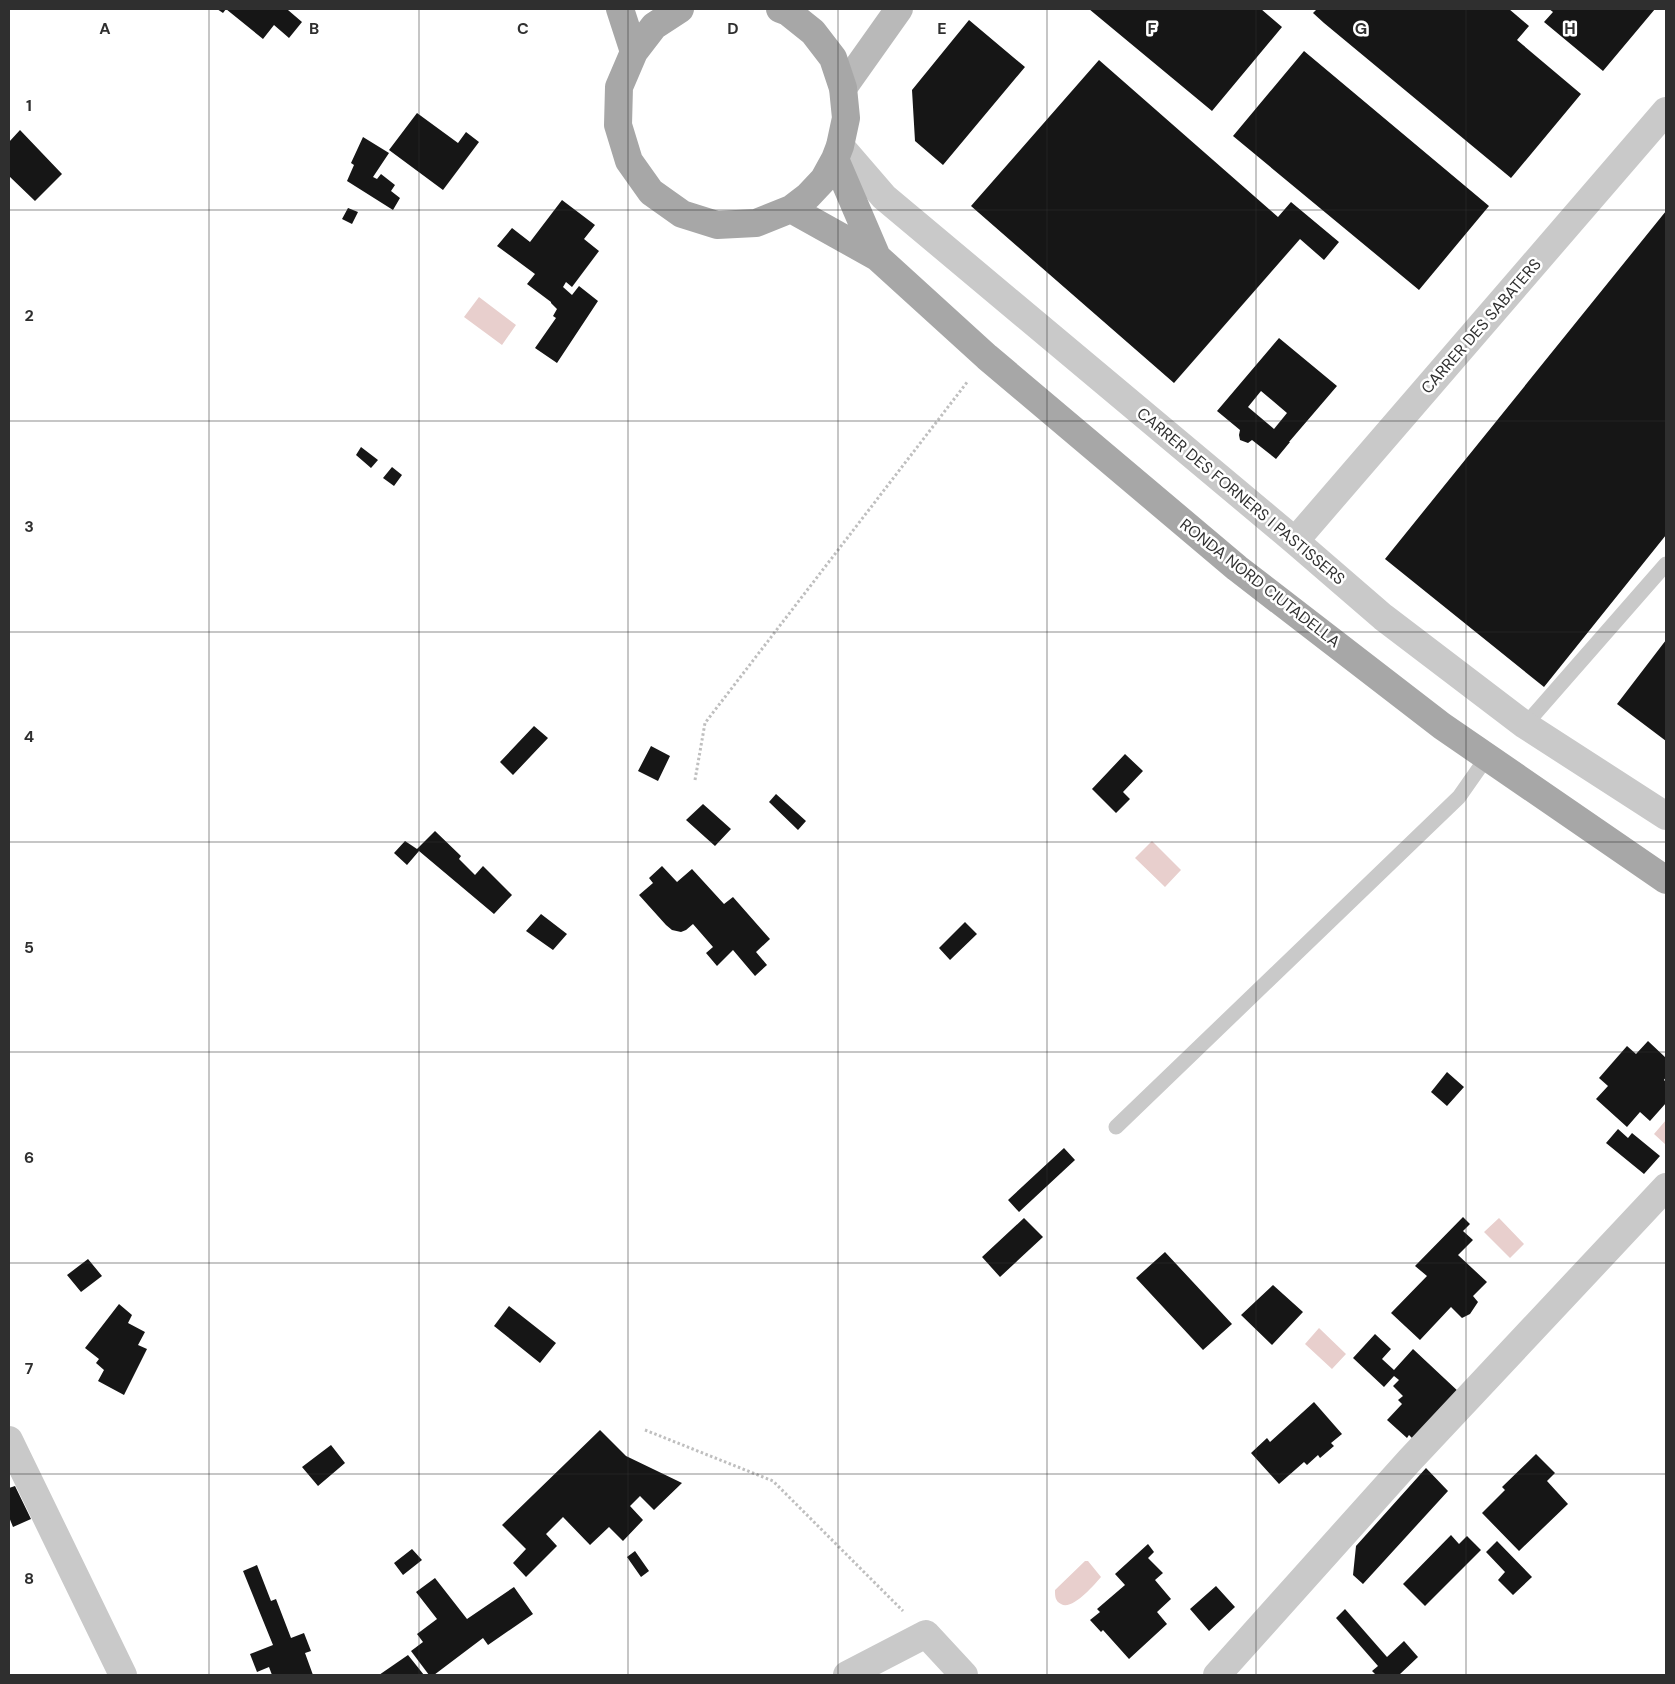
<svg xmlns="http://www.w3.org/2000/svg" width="1675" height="1684" viewBox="0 0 1675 1684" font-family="'DM Sans',sans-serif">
	<rect width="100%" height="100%" fill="#fff"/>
	<path fill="#e8cfcd" d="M 479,297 L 516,325 L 502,345 L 464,317 Z
		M 1152,841 L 1181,870 L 1165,887 L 1135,858 Z
		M 1666,1120 L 1666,1145 L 1654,1134 Z
		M 1499,1218 L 1524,1244 L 1510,1258 L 1484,1232 Z
		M 1319,1328 L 1346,1354 L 1332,1369 L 1305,1344 Z
		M 1085,1561 L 1088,1561 L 1101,1577 C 1094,1585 1072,1611 1061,1604 C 1055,1601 1055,1596 1055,1590 Z"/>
	<path fill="#161616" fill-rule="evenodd" d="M 217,9 L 289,9 L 288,10 L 302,22 L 289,38 L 274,25 L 263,39 L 226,9 L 223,13 Z
		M 1089,9 L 1261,9 L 1282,27 L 1212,111 Z
		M 1317,9 L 1509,9 L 1529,26 L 1517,40 L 1581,94 L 1511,178 L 1324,23 L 1313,13 Z
		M 1549,9 L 1655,9 L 1603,71 L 1544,22 L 1553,12 Z
		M 969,20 L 1025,67 L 943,165 L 915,141 L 912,90 Z
		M 1304,51 L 1489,206 L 1419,290 L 1233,136 Z
		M 1099,60 L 1278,217 L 1291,202 L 1339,242 L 1324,260 L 1300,239 L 1174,383 L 971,206 Z
		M 417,113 L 458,143 L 466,132 L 479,142 L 443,190 L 389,150 Z
		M 20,130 L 62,174 L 35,201 L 9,176 L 9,142 Z
		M 363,137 L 389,153 L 373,177 L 377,179 L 381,174 L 395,185 L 391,191 L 400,198 L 393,210 L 347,181 L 354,165 L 351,163 Z
		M 562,200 L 595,225 L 584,239 L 599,251 L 572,287 L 566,282 L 563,287 L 572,295 L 579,286 L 598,301 L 557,363 L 535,348 L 556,318 L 553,316 L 557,309 L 551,303 L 551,302 L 527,284 L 535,274 L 497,246 L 512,228 L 530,242 Z
		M 348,208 L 358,212 L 352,224 L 342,219 Z
		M 1666,211 L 1666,535 L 1544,687 L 1385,559 Z
		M 1279,338 L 1337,386 L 1289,442 L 1290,442 L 1276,459 L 1252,440 L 1248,443 L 1240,440 L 1239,435 L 1240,430 L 1217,411 ZM 1261,391 L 1287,413 L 1274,429 L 1248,407 Z
		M 361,447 L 378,460 L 371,468 L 356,455 Z
		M 392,467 L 402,475 L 394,486 L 383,478 Z
		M 1666,640 L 1666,741 L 1617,704 Z
		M 534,726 L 548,738 L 513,775 L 500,762 Z
		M 651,746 L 670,756 L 658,781 L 638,771 Z
		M 1125,754 L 1143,771 L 1123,792 L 1130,799 L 1116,813 L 1092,789 Z
		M 776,794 L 806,821 L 798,830 L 769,802 Z
		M 703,804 L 731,829 L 715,846 L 686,820 Z
		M 435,831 L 461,856 L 459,859 L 475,875 L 483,866 L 512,895 L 494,914 L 419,851 L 407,865 L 394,853 L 405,841 L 417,849 Z
		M 662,866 L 677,882 L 692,869 L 724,904 L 733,897 L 770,939 L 756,952 L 767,965 L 755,976 L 733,950 L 717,966 L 706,953 L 713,947 L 693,924 L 686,930 L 681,932 L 672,930 L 666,925 L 639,895 L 653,883 L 649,878 Z
		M 541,914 L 567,934 L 553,950 L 526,931 Z
		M 965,922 L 977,934 L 950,960 L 939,948 Z
		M 1648,1041 L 1666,1058 L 1666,1077 L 1664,1080 L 1666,1082 L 1666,1103 L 1650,1121 L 1640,1112 L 1627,1127 L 1596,1099 L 1608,1086 L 1599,1078 L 1627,1046 L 1636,1054 Z
		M 1447,1072 L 1464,1087 L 1447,1106 L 1431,1092 Z
		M 1618,1129 L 1628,1138 L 1632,1133 L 1660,1156 L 1644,1174 L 1606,1143 Z
		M 1064,1148 L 1075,1160 L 1019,1212 L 1008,1200 Z
		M 1463,1217 L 1470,1224 L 1463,1231 L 1473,1240 L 1458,1255 L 1487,1282 L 1473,1296 L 1478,1302 L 1470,1314 L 1462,1318 L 1451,1307 L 1420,1340 L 1391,1313 L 1427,1276 L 1415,1266 Z
		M 1024,1218 L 1043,1237 L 1000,1277 L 982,1257 Z
		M 1165,1252 L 1232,1324 L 1203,1350 L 1136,1278 Z
		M 88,1259 L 102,1276 L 81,1292 L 67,1275 Z
		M 1273,1285 L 1303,1312 L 1272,1345 L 1241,1315 Z
		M 119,1304 L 132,1315 L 128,1323 L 145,1332 L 138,1345 L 147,1349 L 124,1395 L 98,1381 L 104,1370 L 96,1363 L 99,1359 L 85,1348 Z
		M 509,1306 L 556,1343 L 540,1363 L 494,1326 Z
		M 1375,1334 L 1391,1349 L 1382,1359 L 1394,1370 L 1413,1349 L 1460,1393 L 1416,1442 L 1409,1435 L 1407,1438 L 1387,1420 L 1402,1404 L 1398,1400 L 1403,1396 L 1393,1386 L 1399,1380 L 1394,1376 L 1384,1387 L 1353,1358 Z
		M 1314,1402 L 1342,1434 L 1331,1443 L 1334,1446 L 1320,1458 L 1318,1455 L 1307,1465 L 1304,1462 L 1279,1484 L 1251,1453 L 1267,1438 L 1270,1442 Z
		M 600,1430 L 626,1456 L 682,1483 L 654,1510 L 640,1496 L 630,1506 L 643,1520 L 623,1541 L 609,1527 L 590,1545 L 563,1517 L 546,1534 L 557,1546 L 526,1577 L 513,1563 L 526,1549 L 502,1525 Z
		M 331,1445 L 345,1463 L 318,1486 L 302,1467 Z
		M 1536,1454 L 1555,1473 L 1547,1481 L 1568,1504 L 1519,1551 L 1482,1513 L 1505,1490 L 1502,1487 Z
		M 1426,1468 L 1448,1491 L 1363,1584 L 1353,1575 L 1356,1546 Z
		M 15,1486 L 31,1519 L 13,1527 L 9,1517 L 9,1488 Z
		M 1451,1535 L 1459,1544 L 1467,1536 L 1481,1550 L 1425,1606 L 1403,1584 Z
		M 1497,1541 L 1532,1577 L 1513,1595 L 1498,1580 L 1505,1572 L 1486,1552 Z
		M 1148,1544 L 1154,1552 L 1148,1558 L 1163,1573 L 1155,1580 L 1171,1599 L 1157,1612 L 1167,1624 L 1129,1659 L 1103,1630 L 1101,1632 L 1090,1620 L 1100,1612 L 1097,1609 L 1125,1585 L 1115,1574 Z
		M 412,1549 L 422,1560 L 403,1575 L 394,1563 Z
		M 635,1551 L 649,1571 L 641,1577 L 627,1557 Z
		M 257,1565 L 271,1601 L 276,1599 L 291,1638 L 304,1633 L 311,1651 L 305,1653 L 313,1675 L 272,1675 L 269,1667 L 257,1672 L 250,1654 L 273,1645 L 243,1571 Z
		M 435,1578 L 467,1619 L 514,1587 L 533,1614 L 488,1645 L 483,1638 L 434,1675 L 429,1675 L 411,1651 L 423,1642 L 417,1634 L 437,1619 L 416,1592 Z
		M 1216,1586 L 1235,1607 L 1209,1631 L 1190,1609 Z
		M 1345,1609 L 1387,1657 L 1404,1641 L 1418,1657 L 1399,1675 L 1376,1675 L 1372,1671 L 1378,1666 L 1336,1618 Z
		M 408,1655 L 424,1675 L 379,1675 Z"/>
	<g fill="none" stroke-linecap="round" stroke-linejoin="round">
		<path stroke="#bfbfbf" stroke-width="3" stroke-dasharray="2.5 2.5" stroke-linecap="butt" d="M 695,780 L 705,723 L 968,381
			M 645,1430 L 773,1481 L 903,1611"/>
		<path stroke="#c9c9c9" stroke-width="15" d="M 1525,725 L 1666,564
			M 1116,1127 L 1459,797 L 1487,757"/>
		<path stroke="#c9c9c9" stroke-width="28" d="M 840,146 L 884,197 L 1295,541 L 1383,617 L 1525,725 L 1666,816
			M 1295,541 L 1666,111
			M 9,1440 L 123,1675
			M 847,1675 L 926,1634 L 964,1675
			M 1217,1675 L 1409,1461 L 1666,1187"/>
		<path stroke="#b9b9b9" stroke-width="28" d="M 843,88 L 899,9"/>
		<path stroke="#a7a7a7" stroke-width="28" d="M 620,9 L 634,52
			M 680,9 L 654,26 L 634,52 L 619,87 L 618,125 L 629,161 L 651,192 L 682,214 L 717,225 L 756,223 L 791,209 L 808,196 L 824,179 L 835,159 L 840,146 L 846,118 L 843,88 L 833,58 L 813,32 L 788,12 L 780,9
			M 835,159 L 877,257
			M 791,209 L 877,257 L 987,357 L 1237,568 L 1442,726 L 1666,880"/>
	</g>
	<path fill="none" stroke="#2f2f2f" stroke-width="1" stroke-opacity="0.55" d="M 209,9 L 209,1675M 419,9 L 419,1675M 628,9 L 628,1675M 838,9 L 838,1675M 1047,9 L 1047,1675M 1256,9 L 1256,1675M 1466,9 L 1466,1675M 9,210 L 1666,210M 9,421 L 1666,421M 9,632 L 1666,632M 9,842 L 1666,842M 9,1052 L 1666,1052M 9,1263 L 1666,1263M 9,1474 L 1666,1474"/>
	<g text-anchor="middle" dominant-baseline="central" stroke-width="5" stroke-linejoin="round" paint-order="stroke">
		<g font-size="16" fill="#2f2f2f" stroke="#fff">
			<text transform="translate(1481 326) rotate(-49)">CARRER DES SABATERS</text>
			<text transform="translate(1241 496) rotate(40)">CARRER DES FORNERS I PASTISSERS</text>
			<text transform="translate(1260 583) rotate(38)">RONDA NORD CIUTADELLA</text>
		</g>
	</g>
	<g font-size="16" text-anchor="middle" font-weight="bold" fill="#2f2f2f" stroke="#fff" stroke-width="5" stroke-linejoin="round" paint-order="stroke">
		<text x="105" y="34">A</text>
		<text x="314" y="34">B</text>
		<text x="523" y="34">C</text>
		<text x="733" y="34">D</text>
		<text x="942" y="34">E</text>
		<text x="1152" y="34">F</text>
		<text x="1361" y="34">G</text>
		<text x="1570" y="34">H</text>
		<text x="29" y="111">1</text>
		<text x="29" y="321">2</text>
		<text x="29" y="532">3</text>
		<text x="29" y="742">4</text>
		<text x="29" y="953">5</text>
		<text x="29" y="1163">6</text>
		<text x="29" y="1374">7</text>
		<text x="29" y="1584">8</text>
	</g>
	<rect width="1675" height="1684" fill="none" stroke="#2f2f2f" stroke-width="20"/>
</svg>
